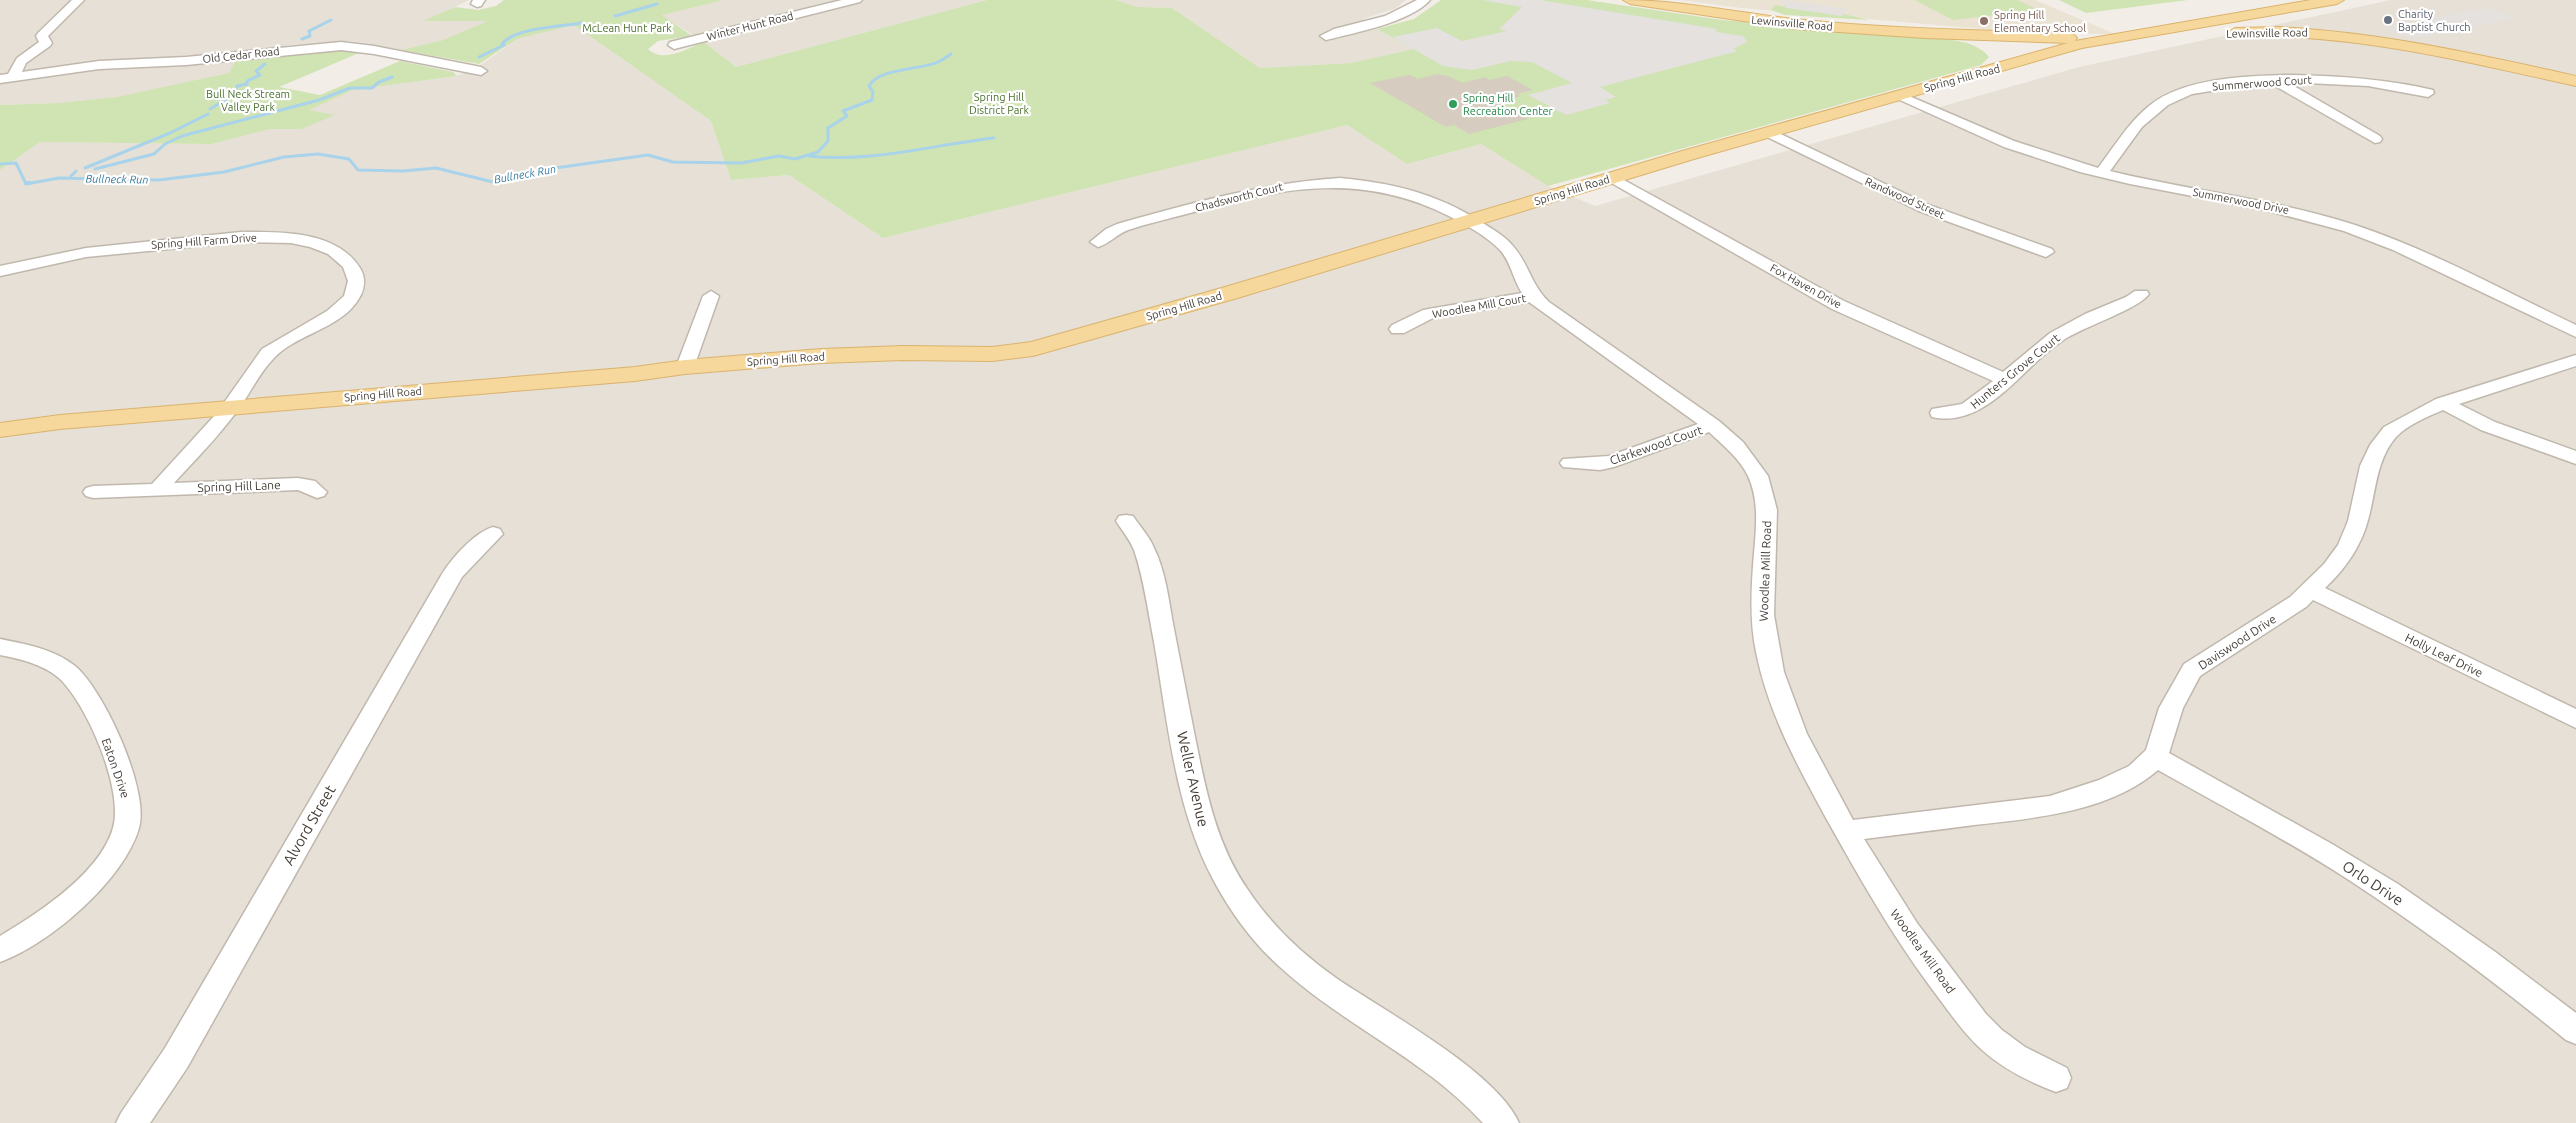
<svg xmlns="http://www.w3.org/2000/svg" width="2576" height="1123" viewBox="0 0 2576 1123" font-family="Ubuntu,sans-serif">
	<rect width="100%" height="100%" fill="#f2eee7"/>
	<path fill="#e6e0d6" d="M 0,0 L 469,0 L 425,21 L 490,21 L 443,40 L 401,50 L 350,41 L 289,45 L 237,59 L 229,73 L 164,88 L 117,97 L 58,103 L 0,105 Z
		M 724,0 L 987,0 L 736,67 L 704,42 L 661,15 Z
		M 1115,0 L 1406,0 L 1396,8 L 1363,19 L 1377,29 L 1415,49 L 1351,63 L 1260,68 L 1172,8 L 1138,7 Z
		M 2391,0 L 2576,0 L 2576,1123 L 0,1123 L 0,170 L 40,142 L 212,144 L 270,129 L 302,129 L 334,115 L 308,110 L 353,90 L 457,76 L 482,64 L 517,39 L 574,25 L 711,121 L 731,180 L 789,175 L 883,238 L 1347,125 L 1407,164 L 1481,144 L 1548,186 L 1595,206 L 2079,67 Z"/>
	<path fill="#eae2d2" d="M 1681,0 L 2035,0 L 2115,34 L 2030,33 L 1741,8 Z"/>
	<path fill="#d0e3b3" d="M 504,0 L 724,0 L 662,15 L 692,36 L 658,41 L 648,49 C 664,64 688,48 704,42 L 736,67 L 987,0 L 1115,0 L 1138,7 L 1172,8 L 1260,68 L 1351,63 L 1414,49 L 1377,29 L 1414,19 L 1441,0 L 1587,0 L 1722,20 L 1947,39 C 1963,42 1979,44 1989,57 L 1981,65 L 1548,186 L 1481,144 L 1407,164 L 1347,125 L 883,238 L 789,175 L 731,180 L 711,121 L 574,25 L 517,39 L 479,64 L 401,50 L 443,40 L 488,21 L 423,21 L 455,7 L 478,10 L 496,6 Z
		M 1915,0 L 2018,0 L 2038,10 L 1953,20 Z
		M 2059,0 L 2188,0 L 2086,13 Z
		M 1775,5 L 1842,16 L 1843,14 L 1869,20 L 1785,15 L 1771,10 Z
		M 328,50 L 359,53 L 279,87 L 320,95 L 400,61 L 453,72 L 457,76 L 353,90 L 309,110 L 335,115 L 302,129 L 270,129 L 212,144 L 40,142 L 0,170 L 0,105 L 58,103 L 117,97 L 229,73 L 236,59 Z"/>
	<path fill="#e4e1df" d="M 1482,0 L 1540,0 L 1717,29 L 1716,32 L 1743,36 L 1747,42 L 1733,49 L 1738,51 L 1600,87 L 1616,97 L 1605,100 L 1610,103 L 1566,115 L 1528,95 L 1572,83 L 1532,62 L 1511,61 L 1472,70 L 1443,66 L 1393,37 L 1437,28 L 1462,41 L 1507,31 L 1499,29 L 1522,7 Z
		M 1784,0 L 1786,0 L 1846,9 L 1842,16 L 1786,8 L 1782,2 Z
		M 2486,8 L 2517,18 L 2414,39 L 2384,28 Z"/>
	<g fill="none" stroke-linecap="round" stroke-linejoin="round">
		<path stroke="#a8d3ea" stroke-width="3" d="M 615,16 L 657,4
			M 302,39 L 310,36 L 309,31 L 331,20
			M 479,57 L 504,45 L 502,44 C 514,28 562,26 582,23
			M 210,109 L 235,94 L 237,86 L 247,84 L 247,81 L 260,75 L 256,71 L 265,64
			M 809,156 C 870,163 933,145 994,138
			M 0,164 L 16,163 L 26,184 L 59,178 L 159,180 L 224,172 L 284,157 L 318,154 L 349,159 L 358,170 L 403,171 L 436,168 L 493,182 L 536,175 L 555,168 L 648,155 L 673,162 L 741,163 L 779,156 L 795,159 L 818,152 L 828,141 L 828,128 L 847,116 L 843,111 L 872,100 L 873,92 L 869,86 C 878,68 921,70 938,62 C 942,60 947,57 951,54
			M 85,168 L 170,133 L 208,114
			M 95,169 L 154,154 L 165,144 L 182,136 L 319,100 L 350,88 L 372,88 L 379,82 L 392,77
			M 71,176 L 76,171"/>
		<path stroke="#a8d3ea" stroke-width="4" d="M 26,183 L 30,183"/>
	</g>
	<path fill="#d6ccc0" d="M 1437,74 L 1448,76 L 1463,83 L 1485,77 L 1490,80 L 1507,76 L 1533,90 L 1517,94 L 1521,96 L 1498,102 L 1528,119 L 1469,134 L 1454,125 L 1446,127 L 1370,83 L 1409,75 L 1418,79 Z"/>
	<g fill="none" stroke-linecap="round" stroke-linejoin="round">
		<defs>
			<path id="minor" d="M 72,0 L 84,0 L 48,36 L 52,43 L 50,46 L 26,63 L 22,72 L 99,61 L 186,57 L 341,42 L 374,46 L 481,67 L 487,71 L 481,75 L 374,54 L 341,50 L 186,65 L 99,69 L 0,83 L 0,75 L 8,74 L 17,58 L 39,42 L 36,36 L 38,33 Z
				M 473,0 L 485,0 L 481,6 L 477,7 L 471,4 Z
				M 842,0 L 862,0 L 860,2 L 674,49 L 668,45 L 670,42 Z
				M 1417,0 L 1430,0 C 1411,22 1354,33 1326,40 L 1320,36 L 1334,29 L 1385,16 Z
				M 2293,75 C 2340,76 2387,79 2433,90 L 2434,93 L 2428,97 L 2368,86 L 2287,82 L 2380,136 L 2382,139 L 2380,142 L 2375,143 L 2270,83 L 2255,84 L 2192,94 L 2168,105 L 2142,127 L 2110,171 C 2191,191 2275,199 2355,225 C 2431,250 2504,291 2576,325 L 2576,337 L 2393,250 L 2344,231 L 2265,210 L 2130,184 L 2080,172 L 2004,147 L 1891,96 L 1892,93 L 1902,93 L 2014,141 L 2098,168 C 2114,147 2128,123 2149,106 C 2184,77 2250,76 2293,75 Z
				M 1768,128 L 1929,205 L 2052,249 L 2054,252 L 2046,257 L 2040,255 L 1919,211 L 1763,135 L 1761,132 Z
				M 1613,174 L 1844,301 L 2003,372 L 2050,333 L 2085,314 L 2126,297 L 2135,291 L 2147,291 L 2149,294 C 2139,309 2082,327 2062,341 C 2033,360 2011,392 1980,409 C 1966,417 1948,421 1932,417 L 1930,413 L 1932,409 L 1962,404 L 1993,381 L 1832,309 L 1608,181 L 1606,178 Z
				M 1340,178 C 1392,183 1436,193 1481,222 C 1492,229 1504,235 1512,245 C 1529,263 1530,284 1549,302 L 1719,421 L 1743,442 L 1768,476 L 1777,510 L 1774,615 L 1784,672 L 1807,734 L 1853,820 L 2050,796 L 2099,780 L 2129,766 L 2146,750 L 2159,708 L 2184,664 L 2290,597 L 2324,564 L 2338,545 L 2348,521 L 2360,466 L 2370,445 L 2384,427 L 2436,399 L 2576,355 L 2576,366 L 2459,404 L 2495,422 L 2576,451 L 2576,464 L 2481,430 L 2443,410 C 2429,416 2407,425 2396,437 C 2376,460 2376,492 2368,520 C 2361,547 2345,569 2325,588 L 2576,709 L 2576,728 L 2313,600 L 2306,607 L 2200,676 L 2183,708 L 2169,753 L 2332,844 L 2398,884 L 2494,951 L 2576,1013 L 2576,1044 L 2566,1040 C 2496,983 2424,929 2349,880 C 2287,840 2222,806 2158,770 C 2109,812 2036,818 1974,825 C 1938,830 1901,834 1864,839 L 1917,923 L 1986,1014 L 2002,1030 L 2025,1047 L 2067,1068 L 2071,1078 L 2067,1088 L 2056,1092 C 2029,1082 2003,1069 1981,1049 C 1961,1031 1946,1007 1929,985 C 1890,932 1858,875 1826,818 C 1797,765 1768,712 1756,652 C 1750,624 1751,594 1753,566 C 1755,536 1761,504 1748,476 C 1740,459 1723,445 1709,432 L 1614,467 L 1600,470 L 1563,467 L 1560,463 L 1563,459 L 1609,456 L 1698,424 L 1529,302 L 1433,318 L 1404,333 L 1392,333 L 1389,329 L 1392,325 L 1423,310 L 1522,293 C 1513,280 1511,261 1499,249 C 1485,235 1466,225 1449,216 C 1362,172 1283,187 1194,212 C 1172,218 1149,223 1128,230 C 1117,234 1109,244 1098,247 L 1090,242 L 1106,229 L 1117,224 C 1191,203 1263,183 1340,178 Z
				M 241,232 C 280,232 336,230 360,268 C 369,283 362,297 351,309 C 329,331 295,336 274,358 C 259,373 250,394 237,411 C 218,437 196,459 174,483 L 298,478 L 315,481 L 327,492 L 324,496 L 317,498 L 298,490 L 93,498 L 86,496 L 83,492 L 86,488 L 93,486 L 152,484 L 216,414 L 262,349 L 327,311 L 344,296 L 348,281 L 343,267 L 328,254 L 310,247 L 291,243 L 241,242 L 86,257 L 0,276 L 0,266 L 86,248 Z
				M 711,291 L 719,296 L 694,367 L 691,371 L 679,371 L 676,367 L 703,296 Z
				M 1126,515 L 1133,516 C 1140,527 1150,537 1154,548 C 1166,572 1169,603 1174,629 C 1181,665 1188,701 1195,737 C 1206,791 1216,844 1248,890 C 1271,925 1302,954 1336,978 C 1384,1011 1496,1071 1519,1123 L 1483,1123 C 1425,1059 1343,1025 1280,967 C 1253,943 1232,914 1215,883 C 1175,810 1168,723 1154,642 C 1148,612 1144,579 1134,550 C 1130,540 1122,530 1116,521 L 1119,516 Z
				M 493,527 L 500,529 L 503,534 L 462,577 L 187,1068 L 150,1123 L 116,1123 L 121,1113 L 165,1048 L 442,574 C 453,557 474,533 493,527 Z
				M 0,639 C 25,644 54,649 75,666 C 104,690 150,791 139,828 C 124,880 50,944 0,962 L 0,936 C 39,913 100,873 113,828 C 124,790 87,704 59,678 C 43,664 20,659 0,655 Z"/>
			<path id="major" d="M 1623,0 C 1681,0 1738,13 1796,19 C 1886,29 1978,30 2069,33 L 2074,35 L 2077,38 L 2075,41 L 2311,0 L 2344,0 L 2337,4 L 2082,48 L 1694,159 L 1241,297 L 1033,356 L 992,361 L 903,360 L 821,363 L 685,374 L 635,381 L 60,429 L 0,437 L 0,423 L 60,415 L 635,367 L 685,360 L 821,349 L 903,346 L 992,347 L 1031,342 L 1225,287 L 1682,151 L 2068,43 L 1925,38 L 1796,29 L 1630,4 Z
				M 2278,27 C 2380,32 2477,54 2576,76 L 2576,86 C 2480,65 2385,41 2287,37 C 2275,36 2233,41 2227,33 L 2235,28 Z"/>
		</defs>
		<use href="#minor" stroke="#c0b8ad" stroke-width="3"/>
		<use href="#major" stroke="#dab36d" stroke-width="2"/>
		<use href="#minor" fill="#fff" fill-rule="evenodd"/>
		<use href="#major" fill="#f6d79c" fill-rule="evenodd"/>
	</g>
	<circle fill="#6b7280" stroke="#fff" stroke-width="2" cx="2388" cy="20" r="5"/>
	<circle fill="#8d6e63" stroke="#fff" stroke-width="2" cx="1984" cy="21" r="5"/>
	<circle fill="#2e9e5b" stroke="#fff" stroke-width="2" cx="1453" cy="104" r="5"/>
	<g text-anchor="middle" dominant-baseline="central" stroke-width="4.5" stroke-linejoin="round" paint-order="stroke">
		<g font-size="11" fill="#5b616d" stroke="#fff" text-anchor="start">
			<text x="2398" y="14">Charity<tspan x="2398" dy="13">Baptist Church</tspan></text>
		</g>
		<g font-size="11" fill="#785e54" stroke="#fff" text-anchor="start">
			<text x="1994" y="15">Spring Hill<tspan x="1994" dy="13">Elementary School</tspan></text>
		</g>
		<g font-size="11" fill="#453e37" stroke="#fff">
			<text transform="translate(1792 23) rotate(5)">Lewinsville Road</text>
			<text transform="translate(750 26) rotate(-14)">Winter Hunt Road</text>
			<text transform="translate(2267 33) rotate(-1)">Lewinsville Road</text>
			<text transform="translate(241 55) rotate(-6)">Old Cedar Road</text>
			<text transform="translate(1962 78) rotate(-15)">Spring Hill Road</text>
			<text transform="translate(2262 83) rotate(-4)">Summerwood Court</text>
			<text transform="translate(1572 190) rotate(-17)">Spring Hill Road</text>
			<text transform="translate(1239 197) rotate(-14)">Chadsworth Court</text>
			<text transform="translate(1905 198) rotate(24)">Randwood Street</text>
			<text transform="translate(2241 201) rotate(11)">Summerwood Drive</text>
			<text transform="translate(204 241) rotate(-4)">Spring Hill Farm Drive</text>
			<text transform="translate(1806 286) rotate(29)">Fox Haven Drive</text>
			<text transform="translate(1184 306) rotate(-16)">Spring Hill Road</text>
			<text transform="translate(1479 306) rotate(-10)">Woodlea Mill Court</text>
			<text transform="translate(786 359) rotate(-4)">Spring Hill Road</text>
			<text transform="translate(383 394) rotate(-5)">Spring Hill Road</text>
		</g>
		<g font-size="11" fill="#4c722f" stroke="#fff">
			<text x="627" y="28">McLean Hunt Park</text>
			<text x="248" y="94">Bull Neck Stream<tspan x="248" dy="13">Valley Park</tspan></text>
			<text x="999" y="97">Spring Hill<tspan x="999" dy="13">District Park</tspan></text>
		</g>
		<g font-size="11" fill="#27864d" stroke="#fff" text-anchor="start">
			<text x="1463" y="98">Spring Hill<tspan x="1463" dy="13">Recreation Center</tspan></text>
		</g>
		<g font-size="11" font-style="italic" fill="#367aa0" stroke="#fff">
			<text transform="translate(525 174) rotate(-10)">Bullneck Run</text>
			<text transform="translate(117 179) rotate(1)">Bullneck Run</text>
		</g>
		<g font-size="12" fill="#453e37" stroke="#fff">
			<text transform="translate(2015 371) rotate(-39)">Hunters Grove Court</text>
			<text transform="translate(1656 445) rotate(-19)">Clarkewood Court</text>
			<text transform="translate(239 486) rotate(-2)">Spring Hill Lane</text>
			<text transform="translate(1765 571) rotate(-88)">Woodlea Mill Road</text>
			<text transform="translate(2237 642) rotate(-33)">Daviswood Drive</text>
			<text transform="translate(2444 655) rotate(26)">Holly Leaf Drive</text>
			<text transform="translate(116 768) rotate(71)">Eaton Drive</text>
			<text transform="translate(1923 951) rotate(54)">Woodlea Mill Road</text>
		</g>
		<g font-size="15" fill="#453e37" stroke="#fff">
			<text transform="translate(1193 779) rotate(77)">Weller Avenue</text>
			<text transform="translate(309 825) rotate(-60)">Alvord Street</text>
			<text transform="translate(2373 883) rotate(33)">Orlo Drive</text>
		</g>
	</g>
</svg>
